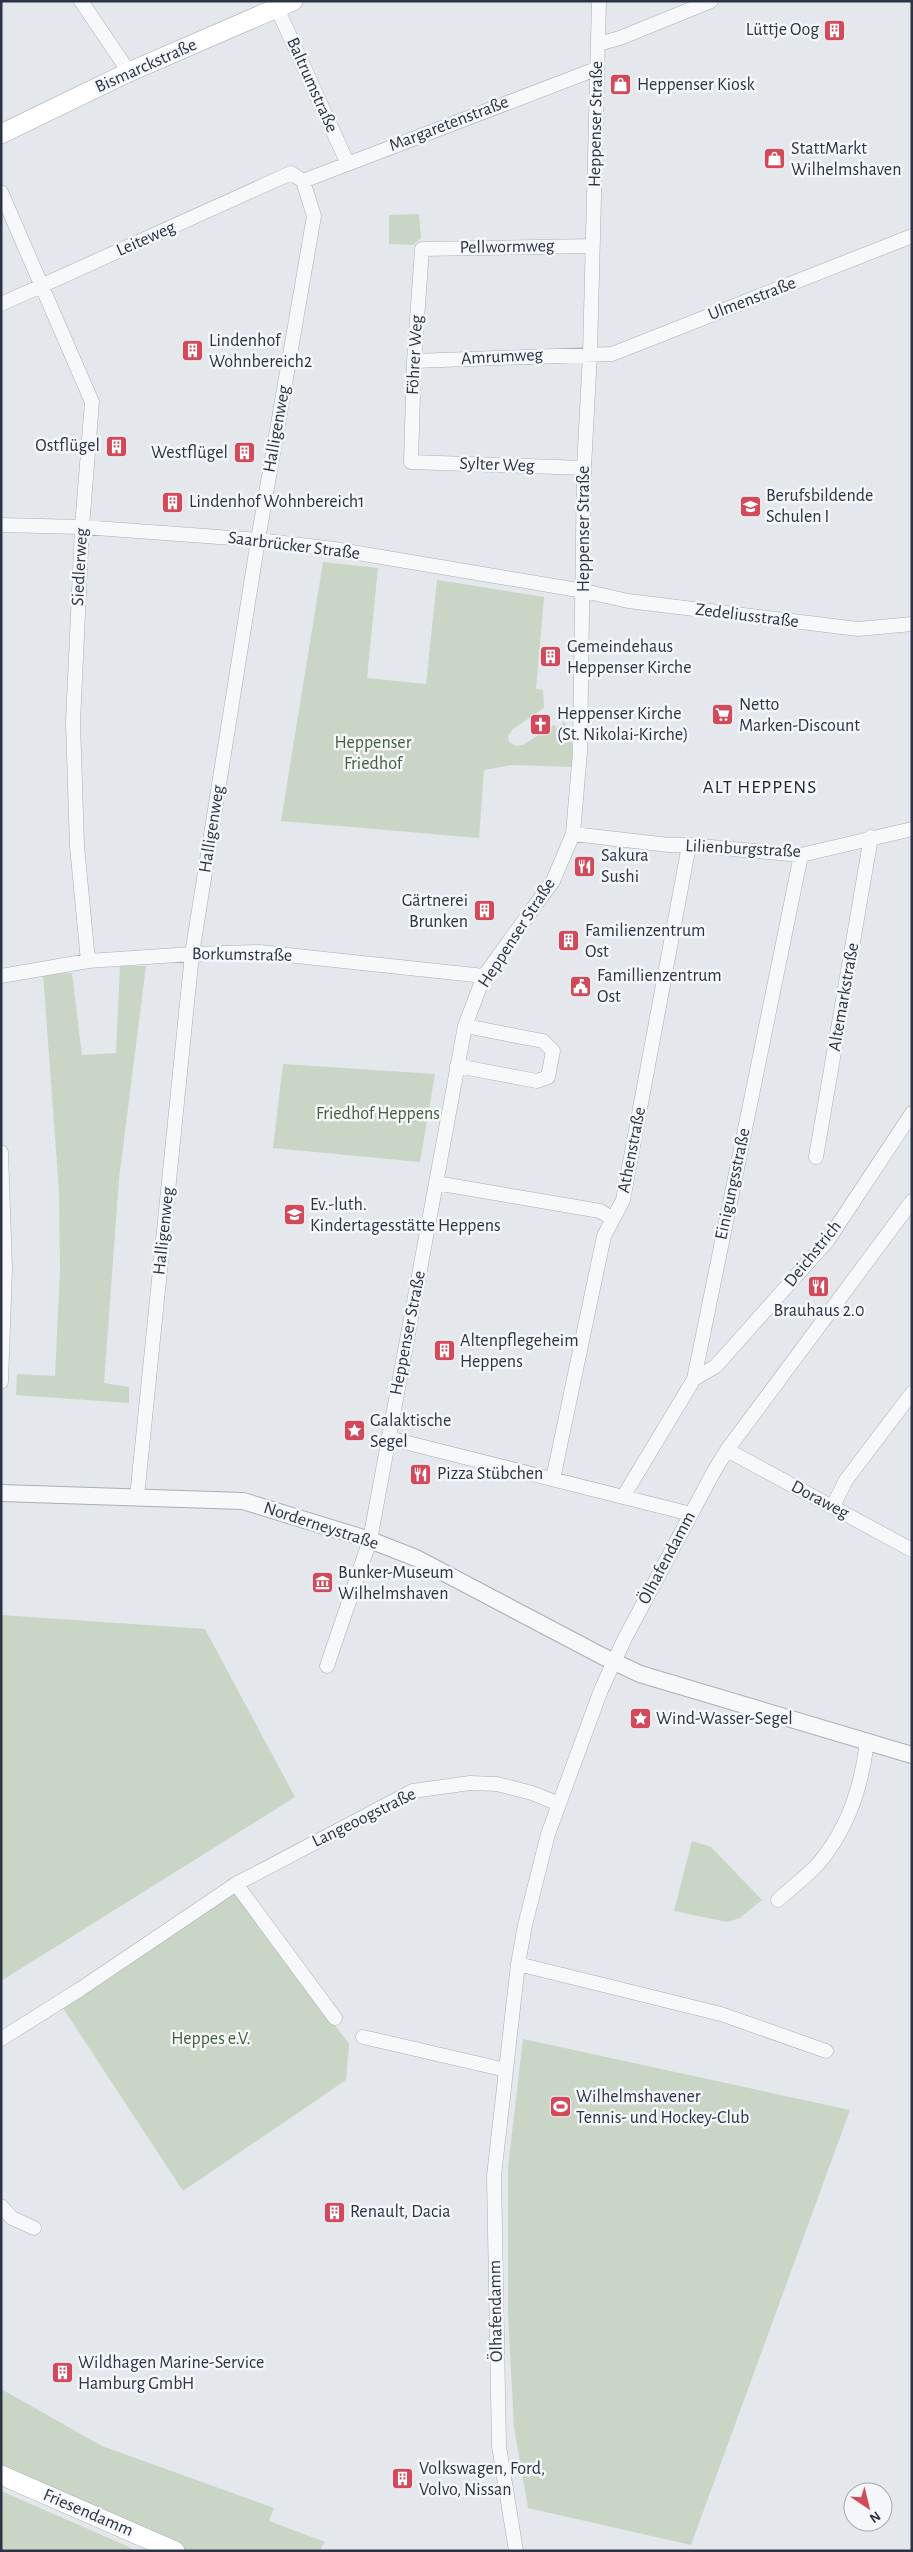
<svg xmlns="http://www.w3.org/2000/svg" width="913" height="2552" viewBox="0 0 913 2552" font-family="'Alegreya Sans',sans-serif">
	<rect width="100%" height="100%" fill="#e4e7ec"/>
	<path fill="#c9d6c5" d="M 419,214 L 421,238 L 413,245 L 389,244 L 389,215 Z
		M 323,562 L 378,568 L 367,678 L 426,684 L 437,580 L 544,597 L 536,689 L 543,690 L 544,708 L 513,729 L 508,736 L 509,742 L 516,746 L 523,745 L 554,725 L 556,728 L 564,722 L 572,734 L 572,767 L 512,765 L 484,770 L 479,838 L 281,821 Z
		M 120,966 L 146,966 L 119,1179 L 104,1383 L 129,1387 L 129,1403 L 16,1395 L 17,1374 L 55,1376 L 60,1271 L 59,1191 L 43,974 L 72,973 L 82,1055 L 116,1053 Z
		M 283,1064 L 435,1074 L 420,1162 L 273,1148 Z
		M 1,1615 L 205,1629 L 295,1797 L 1,1981 Z
		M 692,1841 L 711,1847 L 762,1900 L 740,1918 L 727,1922 L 674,1911 Z
		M 233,1889 L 349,2044 L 346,2080 L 183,2191 L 61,2005 Z
		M 523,2039 L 850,2110 L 691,2545 L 528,2508 L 514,2427 L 508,2315 L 508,2167 Z
		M 1,2389 L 102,2446 L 274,2508 L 269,2521 L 325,2542 L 319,2551 L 187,2551 L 85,2508 L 1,2470 Z
		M 1,2491 L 127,2546 L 136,2551 L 1,2551 Z"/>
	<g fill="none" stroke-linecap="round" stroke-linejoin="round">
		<defs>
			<path id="minor" d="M 81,1 L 129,72
				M 277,8 L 347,162
				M 598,44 L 620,38 L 711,1
				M 303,181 L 596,69
				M 1,192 L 92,402 L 82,527 L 73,722 L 77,846 L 88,961
				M 1,304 L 291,173 L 303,181 L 314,216 L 258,540 L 192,954 L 137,1497
				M 414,361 L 612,354 L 912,236
				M 584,468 L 411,462 L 414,361 L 422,249 L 592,246
				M 1,525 L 82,527 L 258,540 L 334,549 L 584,591 L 628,601 L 858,629 L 912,624
				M 573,834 L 669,845 L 689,845 L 801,855 L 912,829
				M 1,976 L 88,961 L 192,954 L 259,952 L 484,976
				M 457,1066 L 537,1081 L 548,1077 L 553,1051 L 543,1041 L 465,1026
				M 1,1152 L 5,1269 L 1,1382
				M 816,1157 L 871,837
				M 436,1183 L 600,1211 L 613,1219
				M 694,1379 L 716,1366 L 828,1240 L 912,1113
				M 388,1438 L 691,1514
				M 727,1450 L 912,1550
				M 553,1479 L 604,1236 L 623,1200 L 689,845
				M 623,1497 L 694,1379 L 801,855
				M 833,1506 L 846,1480 L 912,1393
				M 327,1666 L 370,1540 L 465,1026 L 484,976 L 553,881 L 573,834 L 580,752 L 584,468 L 590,353 L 599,1
				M 236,1884 L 335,2018
				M 778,1900 C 791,1888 806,1877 818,1864 C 848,1829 862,1786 867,1741
				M 518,1964 L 721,2014 L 826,2051
				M 363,2037 L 506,2070
				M 1,2039 L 79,1990 L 236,1884 L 413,1791 L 470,1783 L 497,1784 L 532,1793 L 559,1804
				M 1,2206 L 12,2218 L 34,2228
				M 516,2551 L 499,2446 L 494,2176 L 518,1964 L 525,1925 L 548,1834 L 601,1690 L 625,1638 L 713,1473 L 727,1450 L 912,1201"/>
			<path id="tertiary" d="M 1,1493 L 243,1501 L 370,1540 L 416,1558 L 602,1656 L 640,1674 L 912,1755"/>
			<path id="secondary" d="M 1,134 L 129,72 L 293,1
				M 1,2475 L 175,2551"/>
		</defs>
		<use href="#minor" stroke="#a9aeb7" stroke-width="15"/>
		<use href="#tertiary" stroke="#a9aeb7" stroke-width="18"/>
		<use href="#secondary" stroke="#a9aeb7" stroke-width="20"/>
		<use href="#minor" stroke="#f7f8fa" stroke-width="14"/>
		<use href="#tertiary" stroke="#f7f8fa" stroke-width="16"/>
		<use href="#secondary" stroke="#fff" stroke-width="19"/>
	</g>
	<defs>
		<symbol id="building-square" viewBox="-11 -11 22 22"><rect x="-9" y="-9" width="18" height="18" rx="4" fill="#d1495b" stroke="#f4f6f9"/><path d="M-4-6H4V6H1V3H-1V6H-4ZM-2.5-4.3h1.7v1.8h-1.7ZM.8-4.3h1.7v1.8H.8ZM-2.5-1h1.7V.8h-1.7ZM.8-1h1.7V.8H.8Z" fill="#fff"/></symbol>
		<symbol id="shop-square" viewBox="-11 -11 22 22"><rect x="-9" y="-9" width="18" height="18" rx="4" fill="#d1495b" stroke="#f4f6f9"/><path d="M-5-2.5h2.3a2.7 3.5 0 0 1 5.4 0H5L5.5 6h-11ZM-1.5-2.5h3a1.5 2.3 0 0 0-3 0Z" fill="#fff"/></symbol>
		<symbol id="school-square" viewBox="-11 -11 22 22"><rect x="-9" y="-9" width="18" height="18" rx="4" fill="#d1495b" stroke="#f4f6f9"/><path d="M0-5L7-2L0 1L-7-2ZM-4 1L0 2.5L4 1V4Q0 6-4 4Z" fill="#fff"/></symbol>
		<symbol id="supermarket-square" viewBox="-11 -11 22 22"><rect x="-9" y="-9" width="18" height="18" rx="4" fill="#d1495b" stroke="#f4f6f9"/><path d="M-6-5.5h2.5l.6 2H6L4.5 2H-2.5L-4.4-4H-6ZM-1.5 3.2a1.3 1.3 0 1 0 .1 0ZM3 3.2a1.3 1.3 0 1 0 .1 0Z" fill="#fff"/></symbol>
		<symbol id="church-square" viewBox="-11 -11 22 22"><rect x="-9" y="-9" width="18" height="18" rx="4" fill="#d1495b" stroke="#f4f6f9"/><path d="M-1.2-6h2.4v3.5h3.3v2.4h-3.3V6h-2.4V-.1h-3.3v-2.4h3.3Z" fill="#fff"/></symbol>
		<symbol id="restaurant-square" viewBox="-11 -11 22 22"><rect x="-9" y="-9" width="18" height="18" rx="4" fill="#d1495b" stroke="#f4f6f9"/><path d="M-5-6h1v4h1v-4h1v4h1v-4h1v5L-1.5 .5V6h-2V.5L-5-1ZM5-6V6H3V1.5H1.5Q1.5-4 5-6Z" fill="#fff"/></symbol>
		<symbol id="civic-square" viewBox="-11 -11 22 22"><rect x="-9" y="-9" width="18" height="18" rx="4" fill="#d1495b" stroke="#f4f6f9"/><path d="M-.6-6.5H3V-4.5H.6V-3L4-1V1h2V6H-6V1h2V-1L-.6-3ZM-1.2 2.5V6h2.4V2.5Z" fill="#fff"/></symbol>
		<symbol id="sight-square" viewBox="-11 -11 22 22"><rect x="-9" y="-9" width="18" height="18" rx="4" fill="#d1495b" stroke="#f4f6f9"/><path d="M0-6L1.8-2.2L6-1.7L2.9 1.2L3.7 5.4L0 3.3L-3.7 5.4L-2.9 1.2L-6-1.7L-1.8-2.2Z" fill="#fff"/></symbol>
		<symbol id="museum-square" viewBox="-11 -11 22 22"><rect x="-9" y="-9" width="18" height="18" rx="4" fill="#d1495b" stroke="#f4f6f9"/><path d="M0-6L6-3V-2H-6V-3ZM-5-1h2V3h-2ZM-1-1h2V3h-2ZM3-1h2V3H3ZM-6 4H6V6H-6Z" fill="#fff"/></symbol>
		<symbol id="stadium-square" viewBox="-11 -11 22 22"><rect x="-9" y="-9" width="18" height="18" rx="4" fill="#d1495b" stroke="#f4f6f9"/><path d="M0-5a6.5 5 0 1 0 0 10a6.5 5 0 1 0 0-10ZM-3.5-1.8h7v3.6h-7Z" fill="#fff"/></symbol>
	</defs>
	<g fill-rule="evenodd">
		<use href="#building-square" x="822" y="18" width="25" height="25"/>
		<use href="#shop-square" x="608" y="72" width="25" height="25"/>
		<use href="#shop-square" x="762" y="146" width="25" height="25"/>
		<use href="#building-square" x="180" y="338" width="25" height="25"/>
		<use href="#building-square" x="104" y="434" width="25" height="25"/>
		<use href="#building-square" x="232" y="440" width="25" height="25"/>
		<use href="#building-square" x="160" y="490" width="25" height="25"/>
		<use href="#school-square" x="738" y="494" width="25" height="25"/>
		<use href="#building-square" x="538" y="644" width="25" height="25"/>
		<use href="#supermarket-square" x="710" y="702" width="25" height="25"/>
		<use href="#church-square" x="528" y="712" width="25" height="25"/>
		<use href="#restaurant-square" x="572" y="854" width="25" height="25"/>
		<use href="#building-square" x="472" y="898" width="25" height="25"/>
		<use href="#building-square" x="556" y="928" width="25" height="25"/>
		<use href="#civic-square" x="568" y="974" width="25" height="25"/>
		<use href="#school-square" x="282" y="1202" width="25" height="25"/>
		<use href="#restaurant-square" x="806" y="1274" width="25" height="25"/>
		<use href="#building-square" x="432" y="1338" width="25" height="25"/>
		<use href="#sight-square" x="342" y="1418" width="25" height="25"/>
		<use href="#restaurant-square" x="408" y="1462" width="25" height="25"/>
		<use href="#museum-square" x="310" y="1570" width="25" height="25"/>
		<use href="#sight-square" x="628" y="1706" width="25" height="25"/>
		<use href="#stadium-square" x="548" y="2094" width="25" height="25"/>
		<use href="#building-square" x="322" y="2200" width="25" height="25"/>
		<use href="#building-square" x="50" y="2360" width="25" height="25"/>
		<use href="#building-square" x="390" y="2466" width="25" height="25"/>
	</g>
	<g text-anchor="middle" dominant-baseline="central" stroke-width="5" stroke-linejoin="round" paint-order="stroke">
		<g font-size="18" fill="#2b3445" stroke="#f4f6f9" text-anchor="start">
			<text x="819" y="30" text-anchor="end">Lüttje Oog</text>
			<text x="637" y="85">Heppenser Kiosk</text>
			<text x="791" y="149">StattMarkt<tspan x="791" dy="21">Wilhelmshaven</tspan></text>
			<text x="209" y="341">Lindenhof<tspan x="209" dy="21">Wohnbereich2</tspan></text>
			<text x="100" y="446" text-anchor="end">Ostflügel</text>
			<text x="228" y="453" text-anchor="end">Westflügel</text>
			<text x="766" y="496">Berufsbildende<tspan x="766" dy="21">Schulen I</tspan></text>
			<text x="189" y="502">Lindenhof Wohnbereich1</text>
			<text x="567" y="647">Gemeindehaus<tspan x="567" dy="21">Heppenser Kirche</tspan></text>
			<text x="739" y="705">Netto<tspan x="739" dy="21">Marken-Discount</tspan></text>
			<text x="557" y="714">Heppenser Kirche<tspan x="557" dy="21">(St. Nikolai-Kirche)</tspan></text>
			<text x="601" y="856">Sakura<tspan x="601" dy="21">Sushi</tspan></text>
			<text x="468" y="901" text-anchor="end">Gärtnerei<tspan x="468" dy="21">Brunken</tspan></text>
			<text x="585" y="931">Familienzentrum<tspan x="585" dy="21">Ost</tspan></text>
			<text x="597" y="976">Famillienzentrum<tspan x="597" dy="21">Ost</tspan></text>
			<text x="310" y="1205">Ev.-luth.<tspan x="310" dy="21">Kindertagesstätte Heppens</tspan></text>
			<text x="819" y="1311" text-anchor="middle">Brauhaus 2.0</text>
			<text x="460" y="1341">Altenpflegeheim<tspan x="460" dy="21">Heppens</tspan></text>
			<text x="370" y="1421">Galaktische<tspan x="370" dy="21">Segel</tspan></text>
			<text x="437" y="1474">Pizza Stübchen</text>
			<text x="338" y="1573">Bunker-Museum<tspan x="338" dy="21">Wilhelmshaven</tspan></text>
			<text x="656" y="1719">Wind-Wasser-Segel</text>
			<text x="576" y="2097">Wilhelmshavener<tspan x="576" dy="21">Tennis- und Hockey-Club</tspan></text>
			<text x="350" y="2212">Renault, Dacia</text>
			<text x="78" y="2363">Wildhagen Marine-Service<tspan x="78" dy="21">Hamburg GmbH</tspan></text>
			<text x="419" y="2469">Volkswagen, Ford,<tspan x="419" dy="21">Volvo, Nissan</tspan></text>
		</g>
		<g font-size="18" fill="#2b3445" stroke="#f4f6f9">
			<text transform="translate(146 66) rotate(-24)">Bismarckstraße</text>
			<text transform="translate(312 85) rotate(66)">Baltrumstraße</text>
			<text transform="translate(449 124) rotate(-21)">Margaretenstraße</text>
			<text transform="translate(596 124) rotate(-89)">Heppenser Straße</text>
			<text transform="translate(146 239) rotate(-24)">Leiteweg</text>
			<text transform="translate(507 247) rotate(-1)">Pellwormweg</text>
			<text transform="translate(752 299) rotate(-21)">Ulmenstraße</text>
			<text transform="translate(415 355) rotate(-87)">Föhrer Weg</text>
			<text transform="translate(502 357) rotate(-3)">Amrumweg</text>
			<text transform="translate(277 429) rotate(-80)">Halligenweg</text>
			<text transform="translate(497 465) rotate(2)">Sylter Weg</text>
			<text transform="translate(584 529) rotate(-90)">Heppenser Straße</text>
			<text transform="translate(294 546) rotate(7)">Saarbrücker Straße</text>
			<text transform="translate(80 567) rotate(-87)">Siedlerweg</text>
			<text transform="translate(747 616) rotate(7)">Zedeliusstraße</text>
			<text transform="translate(212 829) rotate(-81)">Halligenweg</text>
			<text transform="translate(743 849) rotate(3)">Lilienburgstraße</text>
			<text transform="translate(517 933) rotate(-57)">Heppenser Straße</text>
			<text transform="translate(242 955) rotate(1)">Borkumstraße</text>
			<text transform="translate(844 997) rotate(-80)">Altemarkstraße</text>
			<text transform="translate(632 1150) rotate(-79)">Athenstraße</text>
			<text transform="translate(733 1184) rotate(-78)">Einigungsstraße</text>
			<text transform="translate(164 1231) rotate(-84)">Halligenweg</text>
			<text transform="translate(813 1254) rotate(-51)">Deichstrich</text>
			<text transform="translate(408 1333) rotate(-79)">Heppenser Straße</text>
			<text transform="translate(820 1500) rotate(28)">Doraweg</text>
			<text transform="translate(321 1526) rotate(18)">Norderneystraße</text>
			<text transform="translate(667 1558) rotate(-62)">Ölhafendamm</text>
			<text transform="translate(364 1818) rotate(-26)">Langeoogstraße</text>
			<text transform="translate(496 2311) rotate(-91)">Ölhafendamm</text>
			<text transform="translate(88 2513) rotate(23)">Friesendamm</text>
		</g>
		<g font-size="18" fill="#3f6138" stroke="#f4f6f9">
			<text x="373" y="743">Heppenser<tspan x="373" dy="21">Friedhof</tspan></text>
			<text x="378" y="1114">Friedhof Heppens</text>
			<text x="211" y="2039">Heppes e.V.</text>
		</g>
		<g font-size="19" letter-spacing="1" fill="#1d2536" stroke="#f4f6f9">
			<text x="760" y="787">ALT HEPPENS</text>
		</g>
	</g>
	<rect width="913" height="2552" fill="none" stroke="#2b3445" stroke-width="5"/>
	<g transform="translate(868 2507) rotate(145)"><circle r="24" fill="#f4f6f9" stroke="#a4a8b1"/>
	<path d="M0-4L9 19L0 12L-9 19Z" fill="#d1495b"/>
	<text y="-8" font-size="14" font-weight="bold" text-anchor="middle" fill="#2b3445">N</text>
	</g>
</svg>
